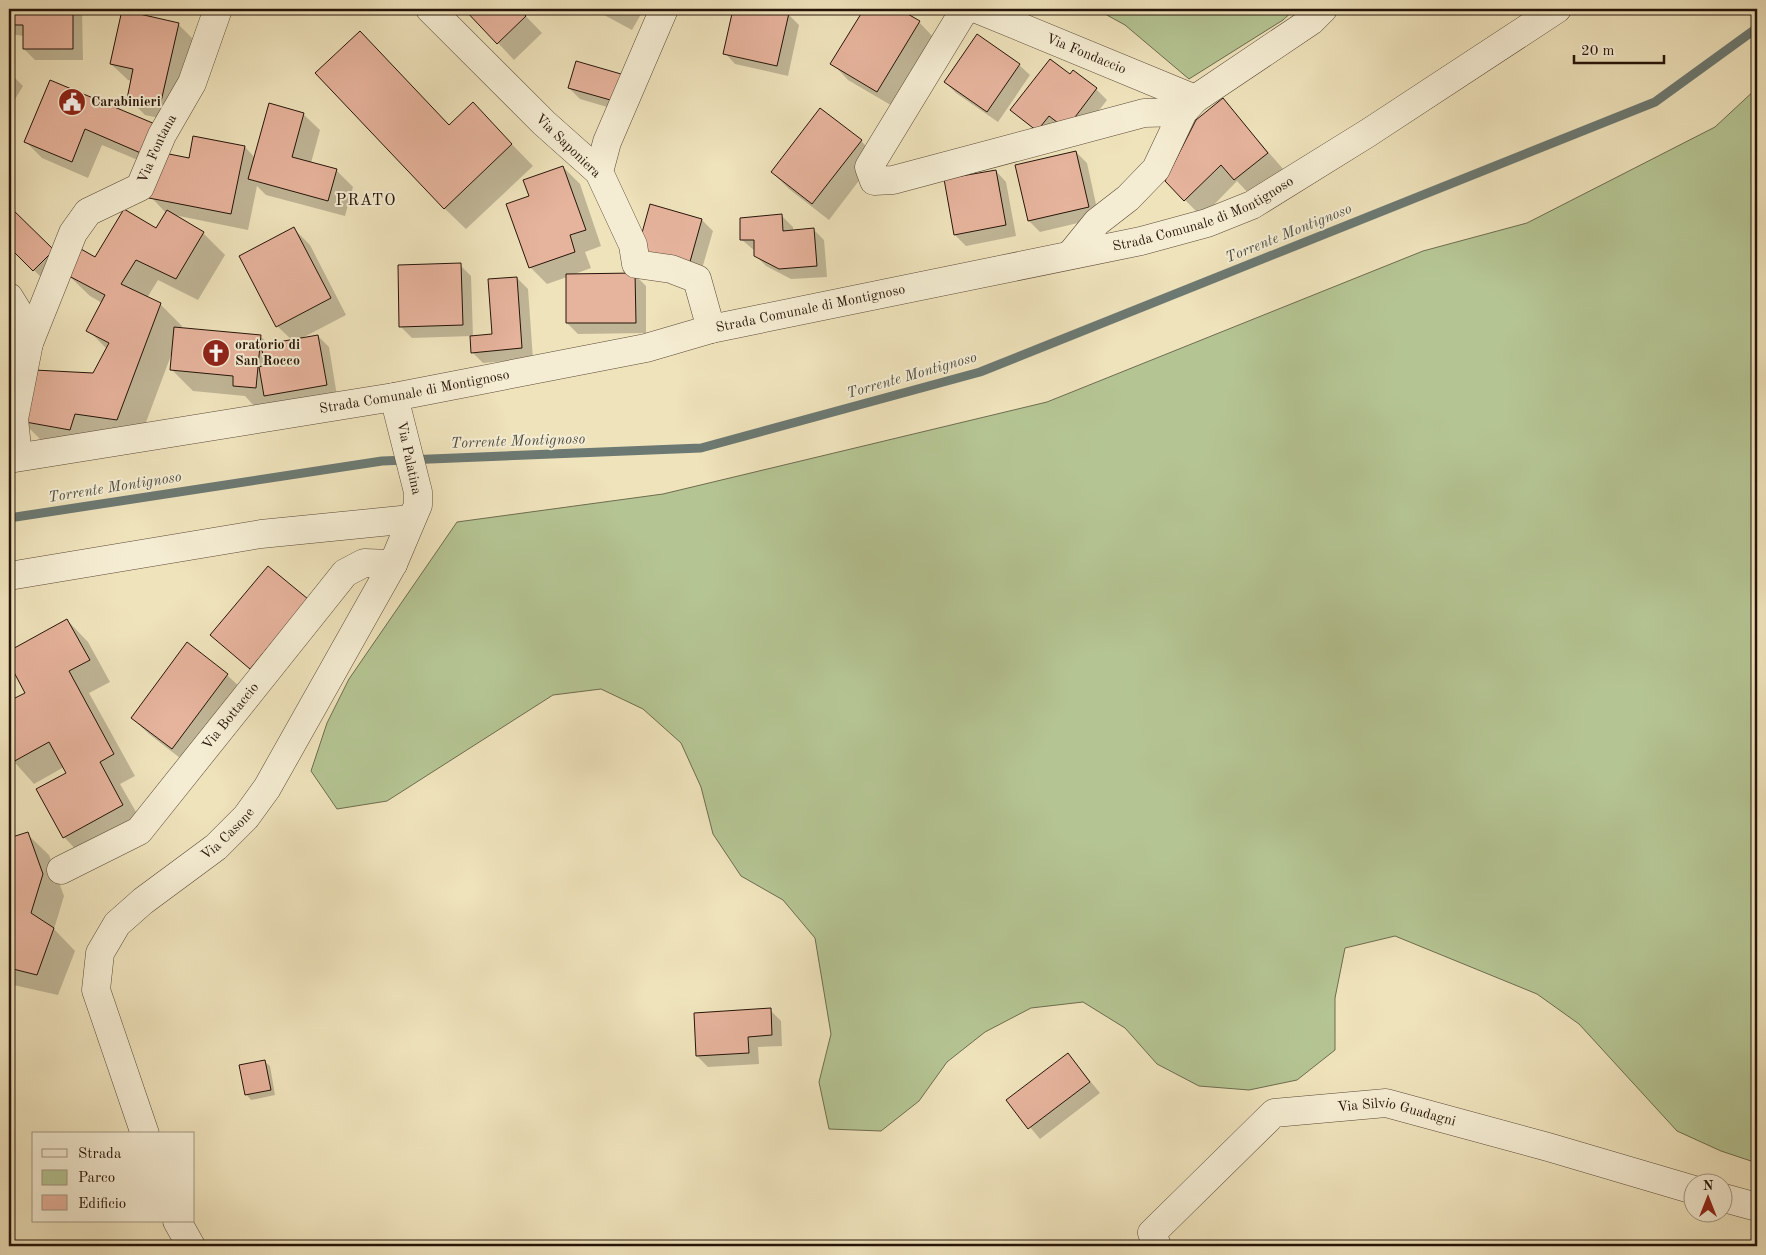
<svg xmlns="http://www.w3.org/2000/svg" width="1766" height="1255" font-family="'Old Standard TT',serif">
<rect width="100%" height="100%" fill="#efe3bc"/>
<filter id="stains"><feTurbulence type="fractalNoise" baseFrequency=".004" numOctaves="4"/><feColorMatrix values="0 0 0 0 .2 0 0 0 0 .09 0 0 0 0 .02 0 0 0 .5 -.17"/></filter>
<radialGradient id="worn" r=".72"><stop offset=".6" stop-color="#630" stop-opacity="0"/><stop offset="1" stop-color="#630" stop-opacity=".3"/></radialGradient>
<path fill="#b5c493" stroke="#6d6c4e" d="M1096,9H1295L1283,20L1189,79L1125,25Z
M1757,88V1163L1721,1151L1677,1131L1579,1024L1537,994L1395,936L1345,948L1335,998V1050L1297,1080L1249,1090L1199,1086L1157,1064L1125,1028L1083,1002L1031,1008L985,1032L947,1062L919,1101L881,1131L829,1129L819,1082L831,1034L815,938L783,900L741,876L713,834L701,787L681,743L643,709L601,689L553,695L387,801L337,809L311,771L327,723L349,679L457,522L663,494L1047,402L1423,251L1527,223L1715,127Z"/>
<path fill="#0003" d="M9,9H82L83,60H35L24,49V36L9,34Z
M466,9H519L542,33L514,60Z
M593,9H644L632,30Z
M735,9H765L788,14L799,25L788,76L735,64L725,53Z
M865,9H897L919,22L935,39L894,107L848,80L832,63Z
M178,24L195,41L177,122L145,115L128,98L132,81L128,80L111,64Z
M360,32L450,126L473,104L533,166L466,229L444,208Z
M576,63L631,114L580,99L569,88Z
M1019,65L1030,75L998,122L956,93L945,82Z
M9,72L23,86L9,109Z
M1070,76L1096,89L1107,100L1077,139L1049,141L1012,110Z
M51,82L166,154L190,159L245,147L255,158L303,114L320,130L311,163L336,170L353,187L345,216L266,195L257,186L248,230L174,215L203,233L225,255L198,300L158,280L147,298L160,304L182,326L180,329L260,336L269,344L292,340L277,326L294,229L310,245L346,315L302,338L318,336L329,347L337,396L255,407L245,396L193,391L172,370L173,350L139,441L43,442L22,421L9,457V366L31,387L93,374L107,349L88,330L102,303L90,296L68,275L96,259L157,229L166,213L151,197L157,168L102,145L88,178L42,158L26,142Z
M1223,100L1284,170L1251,196L1237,181L1202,217L1166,181Z
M861,141L877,157L829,220L789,189L772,172Z
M1076,152L1087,163L1099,218L1040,232L1029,221Z
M563,167L580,184L601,246L585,252L591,268L572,275H635L646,286V333L578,334L567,323V277L547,284L530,267V197Z
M996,171L1006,182L1016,236L966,246L955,235Z
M651,206L702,220L713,231L699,279Z
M9,208L64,262L45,281L9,246Z
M782,216L793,227V231L813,229L824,240L827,277L791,279L766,266L755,255V251L742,240Z
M460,265L471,276L473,337L493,335L517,278L528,289L533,359L483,363L472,352L471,336L412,338L401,327Z
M307,600L267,684L212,635Z
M67,620L88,642L110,682L89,693L135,776L120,784L144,826L85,859L64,837L68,774L64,767L34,784L9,756V697L12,701L26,693L9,660V652Z
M227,675L244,691L189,765L149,734L132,718Z
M27,834L49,855L64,896L54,929L75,951L58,995L9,984V840Z
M770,1010L781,1021L782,1046L758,1047L759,1064L708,1067L697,1056Z
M1068,1054L1100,1093L1040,1139L1008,1101Z
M264,1061L270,1066L275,1095L251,1100L246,1094Z"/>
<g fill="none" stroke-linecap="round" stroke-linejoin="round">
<path stroke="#6c7972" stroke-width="9" d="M9,518L382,461L701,448L980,372L1655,102L1757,28"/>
</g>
<path fill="#e6b39c" stroke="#251408" d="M9,9H73V49H23V25H9Z
M464,9H519L526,16L497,44Z
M733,9H770L789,13L777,66L723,54Z
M864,9H899L920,21L877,92L830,64Z
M122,10L179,23L160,106L127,99L133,69L110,64Z
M360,31L449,125L473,102L512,144L444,209L315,73Z
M977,34L1020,64L987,112L944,82Z
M1050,59L1070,74L1073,70L1097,88L1066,129L1049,116L1037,131L1010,110Z
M576,61L628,76L621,103L568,88Z
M50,80L155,124L143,154L85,129L72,162L24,142Z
M1223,98L1268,153L1234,180L1221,165L1184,201L1165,181L1196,120Z
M269,103L304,113L292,157L337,169L328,201L248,179Z
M820,108L862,140L812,204L771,172Z
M193,136L245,146L231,214L149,198L159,152L189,158Z
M1076,151L1089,207L1028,221L1015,165Z
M563,166L586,230L570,235L575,252L529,268L506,204L529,196L523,180Z
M996,170L1006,225L954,235L944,179Z
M650,204L702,219L688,269L637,251Z
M9,206L54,250L33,271L9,247Z
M124,209L156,228L167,210L204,232L176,279L136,260L121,284L161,303L117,420L75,414L70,430L20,421L34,370L93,373L109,343L86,331L105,295L67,275L81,249L95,257Z
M782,214L783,231L814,228L817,266L779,269L754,256V240H740V218Z
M294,227L331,298L276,327L239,256Z
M461,263L463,325L399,327L398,265Z
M635,273L636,323H566V274Z
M517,277L522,348L471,353L470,336L492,334L488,279Z
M174,327L261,335L256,388L233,386V376L170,370Z
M318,335L327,385L264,396L259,367L265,365L261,345Z
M268,566L308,599L250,669L210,635Z
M67,619L90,660L69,671L114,754L100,762L123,805L63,838L36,789L66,773L49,742L11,763L9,759V701L25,693L9,663V651Z
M187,642L228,674L172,749L131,718Z
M28,832L43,874L31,913L54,928L37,975L9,968V838Z
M771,1008L772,1035L748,1037L749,1053L696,1056L694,1013Z
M1068,1053L1090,1082L1028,1129L1006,1100Z
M265,1060L271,1090L245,1095L239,1065Z"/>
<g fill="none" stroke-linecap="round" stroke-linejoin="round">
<g stroke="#584835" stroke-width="29">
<g id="minor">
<path d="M430,9L544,123L599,172L633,245L636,264L671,269L697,279L711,329"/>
<path d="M965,9L869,167L874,181L893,180L1144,113L1183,112"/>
<path id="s1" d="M977,9L1195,99"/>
<path d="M599,172L607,142L664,9"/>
<path d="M1071,254L1097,222L1128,198L1156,169L1183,112L1195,99L1311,21L1323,9"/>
<path d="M9,297L17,310L29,343L14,419L18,457"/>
<path id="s2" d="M29,343L73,233L88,212L140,187L162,135L192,83L218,9"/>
<path id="s3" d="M9,459L394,397L646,348L711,329L1141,241L1207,223L1252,205L1368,133L1557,9"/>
<path d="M9,576L261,534L411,519"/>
<path id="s4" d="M61,870L139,831L345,573L364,563L393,564"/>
<path id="s5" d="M145,1134L96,990L100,953L117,924L143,901L216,847L246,817L267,788L393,564L418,505V492L394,397"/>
<path d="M1724,1198L1757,1207"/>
<path d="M177,1221L191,1246"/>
<path id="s6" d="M1157,1246L1152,1233L1274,1113L1386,1103L1548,1147L1694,1190"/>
</g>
</g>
<use href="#minor" stroke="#f5edd3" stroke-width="28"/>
</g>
<defs>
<g id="civic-disc" transform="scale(1.4375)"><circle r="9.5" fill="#8f2418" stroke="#f5edd3"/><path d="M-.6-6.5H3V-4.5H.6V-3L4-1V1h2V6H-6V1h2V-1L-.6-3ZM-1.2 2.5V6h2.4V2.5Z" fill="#fff"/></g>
<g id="church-disc" transform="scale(1.4375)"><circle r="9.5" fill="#8f2418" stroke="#f5edd3"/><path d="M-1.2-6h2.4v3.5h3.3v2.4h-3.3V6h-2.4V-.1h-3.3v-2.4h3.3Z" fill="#fff"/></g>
</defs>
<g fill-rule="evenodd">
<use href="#civic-disc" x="72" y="102"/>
<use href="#church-disc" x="216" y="353"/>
</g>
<g text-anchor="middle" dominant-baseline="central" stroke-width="4" stroke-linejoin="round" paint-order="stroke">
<g font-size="14" fill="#251408" stroke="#f5edd3">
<text stroke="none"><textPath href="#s1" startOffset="118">Via Fondaccio</textPath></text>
<text transform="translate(568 146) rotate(44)">Via Saponiera</text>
<text stroke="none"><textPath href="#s2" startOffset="244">Via Fontana</textPath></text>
<text stroke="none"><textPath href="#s3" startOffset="1221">Strada Comunale di Montignoso</textPath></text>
<text stroke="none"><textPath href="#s3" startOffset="816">Strada Comunale di Montignoso</textPath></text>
<text stroke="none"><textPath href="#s3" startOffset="411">Strada Comunale di Montignoso</textPath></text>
<text transform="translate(409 458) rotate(78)">Via Palatina</text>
<text stroke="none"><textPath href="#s4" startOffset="234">Via Bottaccio</textPath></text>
<text stroke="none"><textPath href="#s5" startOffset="366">Via Casone</textPath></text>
<text stroke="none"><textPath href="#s6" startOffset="309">Via Silvio Guadagni</textPath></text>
</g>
<g font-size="14" font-weight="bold" fill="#251408" stroke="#f5edd3" text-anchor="start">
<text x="91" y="102">Carabinieri</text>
<text x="235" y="345">oratorio di<tspan x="235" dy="16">San Rocco</tspan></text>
</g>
<g font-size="15" font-style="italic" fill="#4f4f46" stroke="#f5edd3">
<text transform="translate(1289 234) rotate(-22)">Torrente Montignoso</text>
<text transform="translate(912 376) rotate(-16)">Torrente Montignoso</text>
<text transform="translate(518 442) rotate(-2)">Torrente Montignoso</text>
<text transform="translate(115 488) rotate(-9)">Torrente Montignoso</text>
</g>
<g font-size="16" letter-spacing="1" fill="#251408" stroke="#f5edd3">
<text x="366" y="201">PRATO</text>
</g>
</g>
<rect width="1766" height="1255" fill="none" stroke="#efe3bc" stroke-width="30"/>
<rect x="10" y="10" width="1746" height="1235" fill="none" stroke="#251408" stroke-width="2.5"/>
<rect x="15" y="15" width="1736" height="1225" fill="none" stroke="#251408"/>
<rect x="32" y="1132" width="162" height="90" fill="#f5edd3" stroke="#a29682"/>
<rect x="42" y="1149" width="25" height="8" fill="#f5edd3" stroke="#a29682"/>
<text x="78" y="1158" font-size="15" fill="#251408">Strada</text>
<rect x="42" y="1170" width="25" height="15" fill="#b5c493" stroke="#a29682"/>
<text x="78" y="1182" font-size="15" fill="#251408">Parco</text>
<rect x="42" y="1195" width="25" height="15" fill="#e6b39c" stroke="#a29682"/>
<text x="78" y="1208" font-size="15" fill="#251408">Edificio</text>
<g transform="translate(1708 1198)"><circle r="24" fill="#f5edd3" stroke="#a29682"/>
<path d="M0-4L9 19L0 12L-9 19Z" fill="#8f2418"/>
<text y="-8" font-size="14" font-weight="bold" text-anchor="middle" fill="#251408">N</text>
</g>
<path d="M1574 55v8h90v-8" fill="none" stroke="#251408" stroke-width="2.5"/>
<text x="1581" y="55" font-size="15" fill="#251408" stroke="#f5edd3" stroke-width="4" paint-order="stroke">20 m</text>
<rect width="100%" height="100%" filter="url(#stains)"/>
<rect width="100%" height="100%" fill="url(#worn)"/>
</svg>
